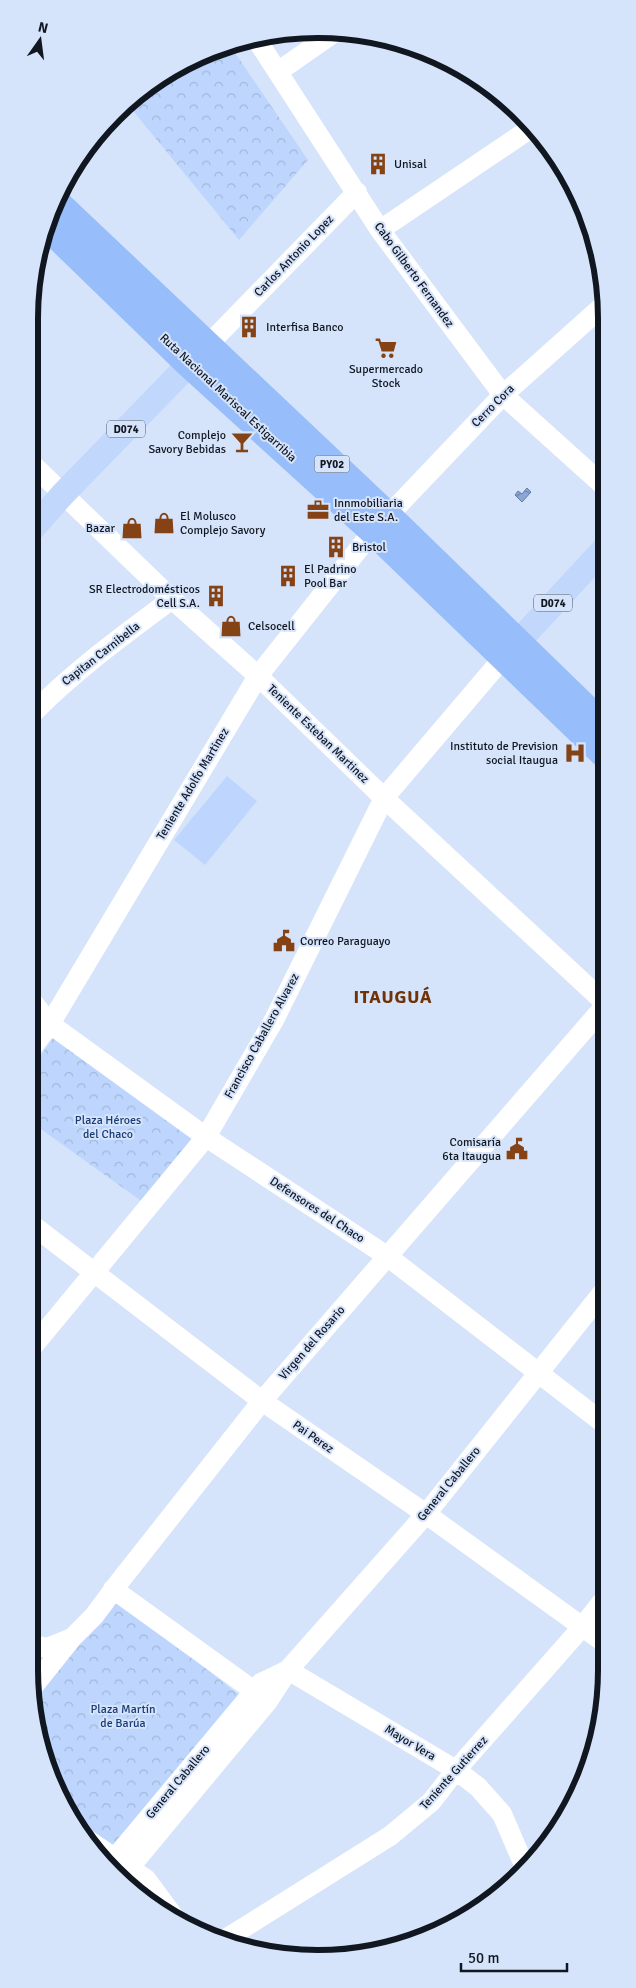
<svg xmlns="http://www.w3.org/2000/svg" width="636" height="1988" font-family="Signika,sans-serif">
<defs>
<pattern id="park-crowns" width="20" height="18" patternUnits="userSpaceOnUse" patternTransform="scale(1.25)"><rect width="20" height="18" fill="#bed6fd"/><path d="M2 6a3 3 0 1 1 6 0M12 15a3 3 0 1 1 6 0" fill="none" stroke="#a2b7d9"/></pattern>
<pattern id="water-waves" width="16" height="10" patternUnits="userSpaceOnUse" patternTransform="scale(1.25)"><rect width="16" height="10" fill="#8aa7d7"/><path d="M0 5q4-4 8 0t8 0" fill="none" stroke="#6f87ae"/></pattern>
</defs>
<rect width="100%" height="100%" fill="#d6e4fb"/>
<path fill="url(#park-crowns)" d="M231,47L308,160L239,240L129,106L158,77Z
M53,1038L192,1138L144,1203L31,1122V1069Z
M115,1597L243,1698L116,1848L79,1826L51,1780L33,1693Z"/>
<path fill="#bed6fd" d="M227,776L257,801L205,865L174,840Z"/>
<path fill="url(#water-waves)" stroke="#667ca0" d="M527,488L531,492L522,502L515,495L518,491L522,494Z"/>
<g fill="none" stroke-linecap="round" stroke-linejoin="round">
<path stroke="#fff" stroke-width="20" d="M255,37L380,230L503,395L604,486
M279,71L332,34
M380,230L534,126
M207,346L357,192
M34,466L172,599L258,676L384,798L603,1001
M388,516L503,395L605,304
M33,713C75,670 124,635 172,599
M31,1000L50,1024L206,1137L387,1256L602,1422
M31,1049L50,1024L258,676L373,531
M31,1224L262,1401L426,1514L602,1641
M30,1350L206,1137L274,1020L384,798L503,658
M113,1589L264,1698
M29,1644L47,1648L72,1638
M288,1670L456,1770L478,1787L502,1814L524,1865
M32,1688L72,1638L94,1616L120,1581L262,1401L603,1008
M88,1840L146,1879L174,1917
M115,1858L261,1683L288,1670
M130,1867L268,1701L288,1670L426,1514L603,1292
M224,1940L390,1836L431,1802L456,1770L583,1626L602,1602"/>
<path stroke="#c1d7fc" stroke-width="25" d="M33,528L63,494L204,349
M505,656L604,549"/>
<path stroke="#97bdfa" stroke-width="28" d="M58,204L388,516L604,726
M48,227L189,364L373,531L604,754"/>
</g>
<defs>
<g id="building-bare" transform="scale(1.725)"><path d="M-4-6H4V6H1V3H-1V6H-4ZM-2.5-4.3h1.7v1.8h-1.7ZM.8-4.3h1.7v1.8H.8ZM-2.5-1h1.7V.8h-1.7ZM.8-1h1.7V.8H.8Z" fill="#854215" stroke="#d6e4fb" stroke-width="2.5" paint-order="stroke"/></g>
<g id="supermarket-bare" transform="scale(1.725)"><path d="M-6-5.5h2.5l.6 2H6L4.5 2H-2.5L-4.4-4H-6ZM-1.5 3.2a1.3 1.3 0 1 0 .1 0ZM3 3.2a1.3 1.3 0 1 0 .1 0Z" fill="#854215" stroke="#d6e4fb" stroke-width="2.5" paint-order="stroke"/></g>
<g id="bar-bare" transform="scale(1.725)"><path d="M-6-5H6L.8 .8V4.5H3.5V6h-7V4.5H-.8V.8Z" fill="#854215" stroke="#d6e4fb" stroke-width="2.5" paint-order="stroke"/></g>
<g id="office-bare" transform="scale(1.725)"><path d="M-6-3h4V-5.5h4V-3h4V5H-6ZM-1-4.5V-3h2v-1.5ZM-6 0V1H6V0Z" fill="#854215" stroke="#d6e4fb" stroke-width="2.5" paint-order="stroke"/></g>
<g id="shop-bare" transform="scale(1.725)"><path d="M-5-2.5h2.3a2.7 3.5 0 0 1 5.4 0H5L5.5 6h-11ZM-1.5-2.5h3a1.5 2.3 0 0 0-3 0Z" fill="#854215" stroke="#d6e4fb" stroke-width="2.5" paint-order="stroke"/></g>
<g id="hospital-bare" transform="scale(1.725)"><path d="M-5-5h3v3.5h4V-5h3V5h-3V1.5h-4V5h-3Z" fill="#854215" stroke="#d6e4fb" stroke-width="2.5" paint-order="stroke"/></g>
<g id="civic-bare" transform="scale(1.725)"><path d="M-.6-6.5H3V-4.5H.6V-3L4-1V1h2V6H-6V1h2V-1L-.6-3ZM-1.2 2.5V6h2.4V2.5Z" fill="#854215" stroke="#d6e4fb" stroke-width="2.5" paint-order="stroke"/></g>
</defs>
<g fill-rule="evenodd">
<use href="#building-bare" x="378" y="164"/>
<use href="#building-bare" x="249" y="327"/>
<use href="#supermarket-bare" x="386" y="348"/>
<use href="#bar-bare" x="242" y="442"/>
<use href="#office-bare" x="318" y="510"/>
<use href="#shop-bare" x="164" y="523"/>
<use href="#shop-bare" x="132" y="528"/>
<use href="#building-bare" x="336" y="547"/>
<use href="#building-bare" x="288" y="576"/>
<use href="#building-bare" x="216" y="596"/>
<use href="#shop-bare" x="231" y="626"/>
<use href="#hospital-bare" x="575" y="753"/>
<use href="#civic-bare" x="284" y="941"/>
<use href="#civic-bare" x="517" y="1149"/>
</g>
<g text-anchor="middle" dominant-baseline="central" stroke-width="4" stroke-linejoin="round" paint-order="stroke">
<g fill="#d6e4fb" stroke="#4c5462" stroke-width="1">
<rect x="107" y="420.5" width="38" height="17" rx="4"/>
<rect x="314.5" y="455.5" width="35" height="17" rx="4"/>
<rect x="534" y="594.5" width="38" height="17" rx="4"/>
</g>
<g font-size="11" font-weight="bold" fill="#111721">
<text x="126" y="429">D074</text>
<text x="332" y="464">PY02</text>
<text x="553" y="603">D074</text>
</g>
<g font-size="12" fill="#111721" stroke="#d6e4fb" text-anchor="start">
<text x="394" y="164">Unisal</text>
<text x="266" y="327">Interfisa Banco</text>
<text x="386" y="369" text-anchor="middle">Supermercado<tspan x="386" dy="14">Stock</tspan></text>
<text x="226" y="435" text-anchor="end">Complejo<tspan x="226" dy="14">Savory Bebidas</tspan></text>
<text x="334" y="503">Innmobiliaria<tspan x="334" dy="14">del Este S.A.</tspan></text>
<text x="180" y="516">El Molusco<tspan x="180" dy="14">Complejo Savory</tspan></text>
<text x="115" y="528" text-anchor="end">Bazar</text>
<text x="352" y="547">Bristol</text>
<text x="304" y="569">El Padrino<tspan x="304" dy="14">Pool Bar</tspan></text>
<text x="200" y="589" text-anchor="end">SR Electrodomésticos<tspan x="200" dy="14">Cell S.A.</tspan></text>
<text x="248" y="626">Celsocell</text>
<text x="558" y="746" text-anchor="end">Instituto de Prevision<tspan x="558" dy="14">social Itaugua</tspan></text>
<text x="300" y="941">Correo Paraguayo</text>
<text x="501" y="1142" text-anchor="end">Comisaría<tspan x="501" dy="14">6ta Itaugua</tspan></text>
</g>
<g font-size="12" fill="#111721" stroke="#d6e4fb">
<text transform="translate(294 256) rotate(-46)">Carlos Antonio Lopez</text>
<text transform="translate(414 275) rotate(54)">Cabo Gilberto Fernandez</text>
<text transform="translate(228 398) rotate(43)">Ruta Nacional Mariscal Estigarribia</text>
<text transform="translate(493 406) rotate(-45)">Cerro Cora</text>
<text transform="translate(101 654) rotate(-38)">Capitan Carnibella</text>
<text transform="translate(318 734) rotate(44)">Teniente Esteban Martinez</text>
<text transform="translate(193 784) rotate(-59)">Teniente Adolfo Martinez</text>
<text transform="translate(262 1036) rotate(-61)">Francisco Caballero Alvarez</text>
<text transform="translate(317 1210) rotate(33)">Defensores del Chaco</text>
<text transform="translate(312 1343) rotate(-49)">Virgen del Rosario</text>
<text transform="translate(313 1437) rotate(35)">Pai Perez</text>
<text transform="translate(449 1484) rotate(-51)">General Caballero</text>
<text transform="translate(410 1743) rotate(31)">Mayor Vera</text>
<text transform="translate(454 1773) rotate(-48)">Teniente Gutierrez</text>
<text transform="translate(178 1782) rotate(-50)">General Caballero</text>
</g>
<g font-size="12" fill="#193c76" stroke="#d6e4fb">
<text x="108" y="1120">Plaza Héroes<tspan x="108" dy="14">del Chaco</tspan></text>
<text x="123" y="1709">Plaza Martín<tspan x="123" dy="14">de Barúa</tspan></text>
</g>
<g font-size="18" font-weight="bold" letter-spacing="1" fill="#6f3306" stroke="#d6e4fb">
<text x="393" y="997">ITAUGUÁ</text>
</g>
</g>
<path d="M0 0H636V1988H0ZM318 38H318A280 280 0 0 1 598 318V1670A280 280 0 0 1 318 1950H318A280 280 0 0 1 38 1670V318A280 280 0 0 1 318 38Z" fill="#d6e4fb" fill-rule="evenodd"/>
<path fill="none" stroke="#111721" stroke-width="6" d="M318 38H318A280 280 0 0 1 598 318V1670A280 280 0 0 1 318 1950H318A280 280 0 0 1 38 1670V318A280 280 0 0 1 318 38Z"/>
<g transform="translate(40 40) rotate(14)" stroke="#d6e4fb" stroke-width="4" paint-order="stroke">
<path d="M0-4L9 19L0 12L-9 19Z" fill="#111721"/>
<text y="-8" font-size="14" font-weight="bold" text-anchor="middle" fill="#111721">N</text>
</g>
<path d="M461 1963v8h106v-8" fill="none" stroke="#111721" stroke-width="2.5"/>
<text x="468" y="1963" font-size="15" fill="#111721" stroke="#d6e4fb" stroke-width="4" paint-order="stroke">50 m</text>
</svg>
